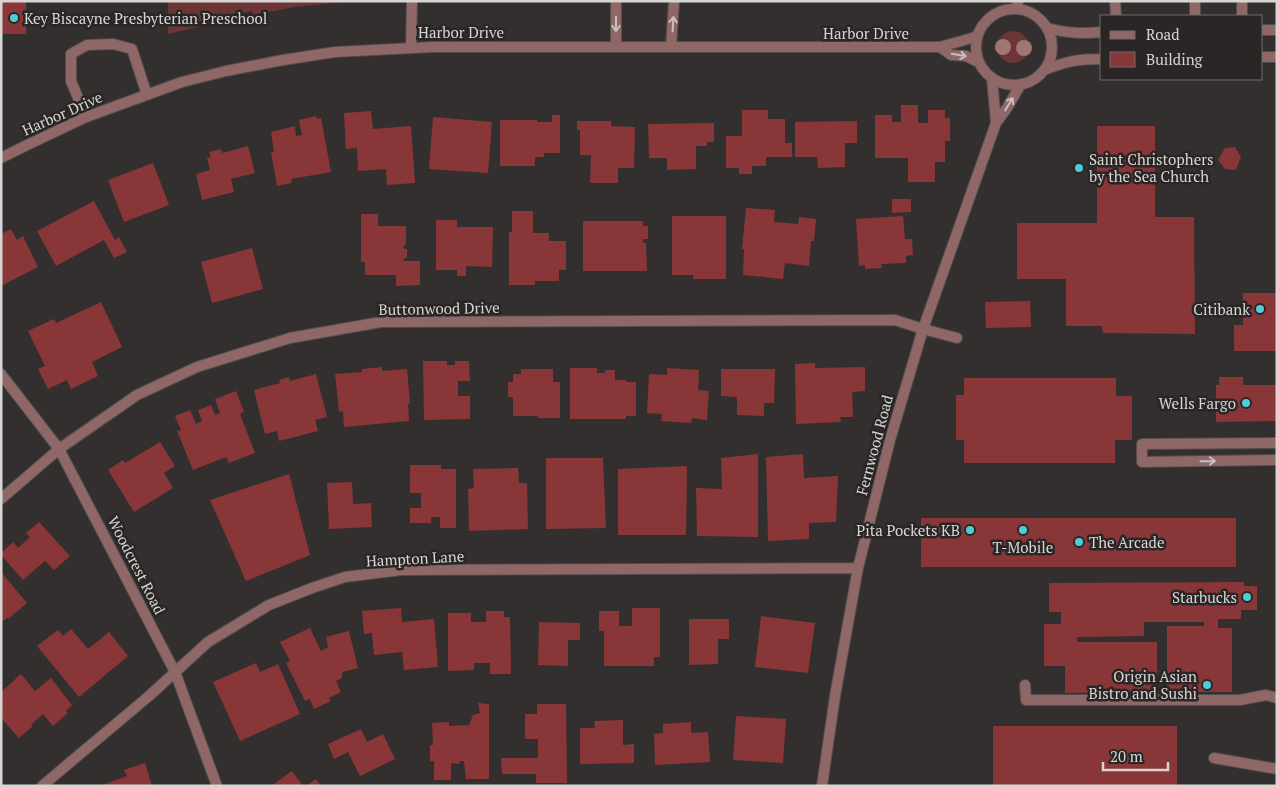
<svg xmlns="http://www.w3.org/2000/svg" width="1278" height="787" font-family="'PT Serif',serif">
<rect width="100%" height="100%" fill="#332f2f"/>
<path fill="#6b3635" d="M168,1H354L295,7L253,15L252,11L235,15V18L168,34Z
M997 47a16 16 0 1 1 32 0a16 16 0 1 1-32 0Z"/>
<path fill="#893638" d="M1,1H26V34H1Z
M901,105H918V123H928V110H945V118H950V141H945V162H935V182H908V158H875V115H892V122H901Z
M742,110H768V119H785V143H792V157H766V166H752V174H739V168H726V136H742Z
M371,111L373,129L411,126L415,183L387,185L386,169L358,171L357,148L346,149L344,113Z
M552,115H560V153H544V157H535V166H500V120H537V122H552Z
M316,116L317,119L321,118L331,172L291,179L292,183L277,186L271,153L274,152L271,132L295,126L296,136L302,135L299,120Z
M433,117L492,122L488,173L429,169Z
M577,121H611V126L635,127L634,168H618V183H590L591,155H580V130H577Z
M857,121V143H845V167L818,168L817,157H795V122Z
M714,123V142H707V146H696V169L667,170V158H649L648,124Z
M1097,126H1155V217H1194L1195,334L1103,333L1102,326H1066V279H1017V223H1097Z
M248,146L255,173L231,179L234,192L202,200L196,174L210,170L207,158L211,157L209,152L221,149L222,153Z
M1235,147L1241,157L1236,170L1225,169L1218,160L1225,148Z
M153,163L169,205L124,222L108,180Z
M892,199H911V212L892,213Z
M94,201L115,240L119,237L127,252L114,258L104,240L56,266L37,231Z
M746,208L775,210L774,222L798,224L799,217L816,219L814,241H811L809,266L785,263L783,279L743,275L744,249H742Z
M512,211H533V233H549V241H566V270H559V281H535V285H509V232H512Z
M361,214H378V226H406V245H404V249H407V258H404V261H420V285L396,286V275H365V262H361Z
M672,216H726V279H693V275H672Z
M903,216L905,239H912L913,255L906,256V263L881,264L882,268L865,269V265L859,266L856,219Z
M436,220H457V227H493L492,267L466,266V276H457V270H436Z
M583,221H643V226H648V239H643V243H646L647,271H583Z
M11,229L17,240L23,236L38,267L1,286V234Z
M252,248L263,289L212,303L201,262Z
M1243,293H1277V351H1234V325H1243Z
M1030,301L1031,327L986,328L985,302Z
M101,302L122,347L92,362L98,376L71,389L67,380L48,389L38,369L45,366L28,331L54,319L56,323Z
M423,361H447V365H455V361H469L470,381H458V396H470V419L424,420Z
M815,363V368L865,367V391L852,392L853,417H840L841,422L796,424L795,364Z
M382,367V371L407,369L410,403L408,404L409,421L344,427L343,411L339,412L335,374L362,372V369Z
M570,368H597V373H605V370H615V380H626V382H636V416H626V419H570Z
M667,368L699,370L698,390L709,391L707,420L692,418L691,423L661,421L662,414L647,413L649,374L667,375Z
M521,369H553V382H560V418H538V416H513V397H508V382H513V374H521Z
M721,369H775L774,403H764V416L737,415V397L721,396Z
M316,374L327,417L315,420L318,431L279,441L277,431L265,434L254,390L280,383L279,380L289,377L290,381Z
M1219,377H1243V385H1277V421L1216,422V385H1219Z
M964,378H1116V396H1132V440H1115V463H964V440H956V395H964Z
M236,391L244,412L240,414L255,453L229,463L226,457L193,470L177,431L181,430L175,416L190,410L196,424L202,421L198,410L211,405L215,415L220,413L215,399Z
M160,442L175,466L164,473L173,488L134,512L108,470L123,460L125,463Z
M758,454V537L697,536L696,488L722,489L721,458Z
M803,454L804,478L838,476L836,522L809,523V539L768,541L766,457Z
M546,458H603L606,528L546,529Z
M410,465H441V469H456V528H440V517H431V523H410V508H421V493H410Z
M687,466L686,535H618V469Z
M518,468L519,483H527L528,529L469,531L468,489L474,488L473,469Z
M289,474L310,555L246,581L210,500Z
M352,482L353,504L371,503L372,527L329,529L327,483Z
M921,518H1236V567H921Z
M39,522L70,556L54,570L45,561L23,580L1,555V553L13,542L18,548L30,537L26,533Z
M1,572L27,603L8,619L7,618L3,621L1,618Z
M1244,582V586H1257V610H1241V619H1218V628H1232V692H1167V626H1204V622H1144V636L1077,637V642H1157V692L1065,693V666H1044V624H1061V612H1049V583Z
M401,608L402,622L434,619L438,667L404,670L402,652L374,655L372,633L364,634L362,611Z
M632,608H660V657H654V666H604V631H599V611H619V626H632Z
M486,611H504V617H510L511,674H490V663H474V670L448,671V613H471V622H486Z
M761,616L815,623L808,673L755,667Z
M689,619H729V639H718V664L689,665Z
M539,622L580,623V640H568V666L538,665Z
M310,628L321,651L328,647L326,637L349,631L358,668L342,672V678L336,681L341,692L329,698L331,701L314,709L310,699L305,701L286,663L290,661L280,642Z
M71,629L88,649L109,632L128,656L79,697L37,646L58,630L63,636Z
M256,663L260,672L278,664L300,714L240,741L213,682Z
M21,674L35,691L51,678L72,705L66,711L68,713L53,726L43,714L31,725L33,726L19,738L1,718V692Z
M478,703L489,704V779H466L464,761H460L459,764L451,763V780H434V761H430V745H433L432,723L449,722V726L469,725L473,715L480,713Z
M537,704H566L567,783H536V774H502L501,758H538V739H525V714H537Z
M736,716L786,719L783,763L733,760Z
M623,720V745L634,744V763L580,764V728H595L594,721Z
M691,722V733L708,732L710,762L655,765L654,734L663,733V724Z
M993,726H1177V786H993Z
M361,729L367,742L383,734L395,759L360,776L348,752L334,759L328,744Z
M145,763L152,786H100L127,776L124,770Z
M292,771L303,786H271Z
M316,779L321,786H306Z"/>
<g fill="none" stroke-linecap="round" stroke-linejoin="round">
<g stroke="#514d4d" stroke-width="12">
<path id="service" d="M1115,1L1116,16
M1195,1V16
M1242,1V16
M1017,9L1018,1
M616,47V1
M671,47L674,1
M411,48L412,1
M86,117L71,81V54L87,45L113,44L132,49L147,95
M923,329L957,338
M1277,443L1142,444V462L1277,460
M1025,685L1026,700H1240L1266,695L1277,698
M1214,758L1277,769"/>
</g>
<g stroke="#514d4d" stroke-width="12">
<path id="minor" d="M992,78L996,123
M1,374L59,449L175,672L217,786
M1,499L59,449L137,395L197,367L290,338L381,322L895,320L923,329
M42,786L149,696L208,642L269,605L312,588L345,577L401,570L858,568
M822,786L835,696L858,568L890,440L923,329L996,123L1007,108L1021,84"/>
</g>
<g stroke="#514d4d" stroke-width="12">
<path id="tertiary" d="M976 47a38 38 0 1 1 76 0a38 38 0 1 1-76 0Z
M1047,28C1068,33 1080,34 1102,32
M1262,30H1277
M940,47L951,55L966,56L978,62
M1262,57H1277
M1044,70C1067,61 1078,59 1102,59
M1,158L25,146L86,117L182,82L226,71L283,60L335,52L433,47H940C952,43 965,41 977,36"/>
</g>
<use href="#service" stroke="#8f6766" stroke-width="10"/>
<use href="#minor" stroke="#8f6766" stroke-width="10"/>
<use href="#tertiary" stroke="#8f6766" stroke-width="10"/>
</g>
<g fill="#a07674">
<circle cx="1003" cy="47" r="8"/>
<circle cx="1024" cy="48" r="8"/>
</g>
<defs><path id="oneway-shaft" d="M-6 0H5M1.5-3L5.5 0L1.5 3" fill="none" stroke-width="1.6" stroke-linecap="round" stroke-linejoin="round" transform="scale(1.25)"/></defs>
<g stroke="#c9c0bf">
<use href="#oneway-shaft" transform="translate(616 24) rotate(90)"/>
<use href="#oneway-shaft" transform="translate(673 24) rotate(-87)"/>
<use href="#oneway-shaft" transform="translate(959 55) rotate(10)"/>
<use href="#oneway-shaft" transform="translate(1009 104) rotate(-59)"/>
<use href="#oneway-shaft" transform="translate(1208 461) rotate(-1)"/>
</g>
<g fill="#51ccd4" stroke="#292625" stroke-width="2">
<circle cx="14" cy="18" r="5"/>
<circle cx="1079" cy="168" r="5"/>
<circle cx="1260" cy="309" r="5"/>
<circle cx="1246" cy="403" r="5"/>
<circle cx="970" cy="530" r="5"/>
<circle cx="1023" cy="530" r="5"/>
<circle cx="1079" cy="542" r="5"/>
<circle cx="1247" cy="597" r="5"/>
<circle cx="1207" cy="685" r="5"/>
</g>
<g text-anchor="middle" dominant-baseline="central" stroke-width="5" stroke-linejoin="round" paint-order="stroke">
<g font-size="15" fill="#d8d6d5" stroke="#292625" text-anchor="end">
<text x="24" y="18" text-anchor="start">Key Biscayne Presbyterian Preschool</text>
<text x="1089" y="159" text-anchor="start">Saint Christophers<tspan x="1089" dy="17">by the Sea Church</tspan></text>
<text x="1250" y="309">Citibank</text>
<text x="1236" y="403">Wells Fargo</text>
<text x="960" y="530">Pita Pockets KB</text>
<text x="1089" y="542" text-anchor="start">The Arcade</text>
<text x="1023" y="547" text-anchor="middle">T-Mobile</text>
<text x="1237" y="597">Starbucks</text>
<text x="1197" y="676">Origin Asian<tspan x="1197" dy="17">Bistro and Sushi</tspan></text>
</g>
<g font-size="15" fill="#d8d6d5" stroke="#292625">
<text x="461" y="32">Harbor Drive</text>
<text x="866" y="33">Harbor Drive</text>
<text transform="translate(62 113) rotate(-24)">Harbor Drive</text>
<text transform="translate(439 308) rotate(-1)">Buttonwood Drive</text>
<text transform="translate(874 445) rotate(-75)">Fernwood Road</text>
<text transform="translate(415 558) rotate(-3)">Hampton Lane</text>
<text transform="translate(137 565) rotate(63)">Woodcrest Road</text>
</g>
</g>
<rect width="1278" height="787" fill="none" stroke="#d8d6d5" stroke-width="5"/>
<rect x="1100" y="15" width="162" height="65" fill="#292625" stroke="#6f6c6b"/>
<rect x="1110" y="31" width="25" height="8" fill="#8f6766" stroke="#6f6c6b"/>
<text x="1146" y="40" font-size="15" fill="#d8d6d5">Road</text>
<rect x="1110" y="52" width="25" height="15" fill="#893638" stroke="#6f6c6b"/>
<text x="1146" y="65" font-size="15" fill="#d8d6d5">Building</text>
<path d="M1103 762v8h65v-8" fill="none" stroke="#d8d6d5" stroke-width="2.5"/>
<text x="1110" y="762" font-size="15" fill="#d8d6d5" stroke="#292625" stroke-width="4" paint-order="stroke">20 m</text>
</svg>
